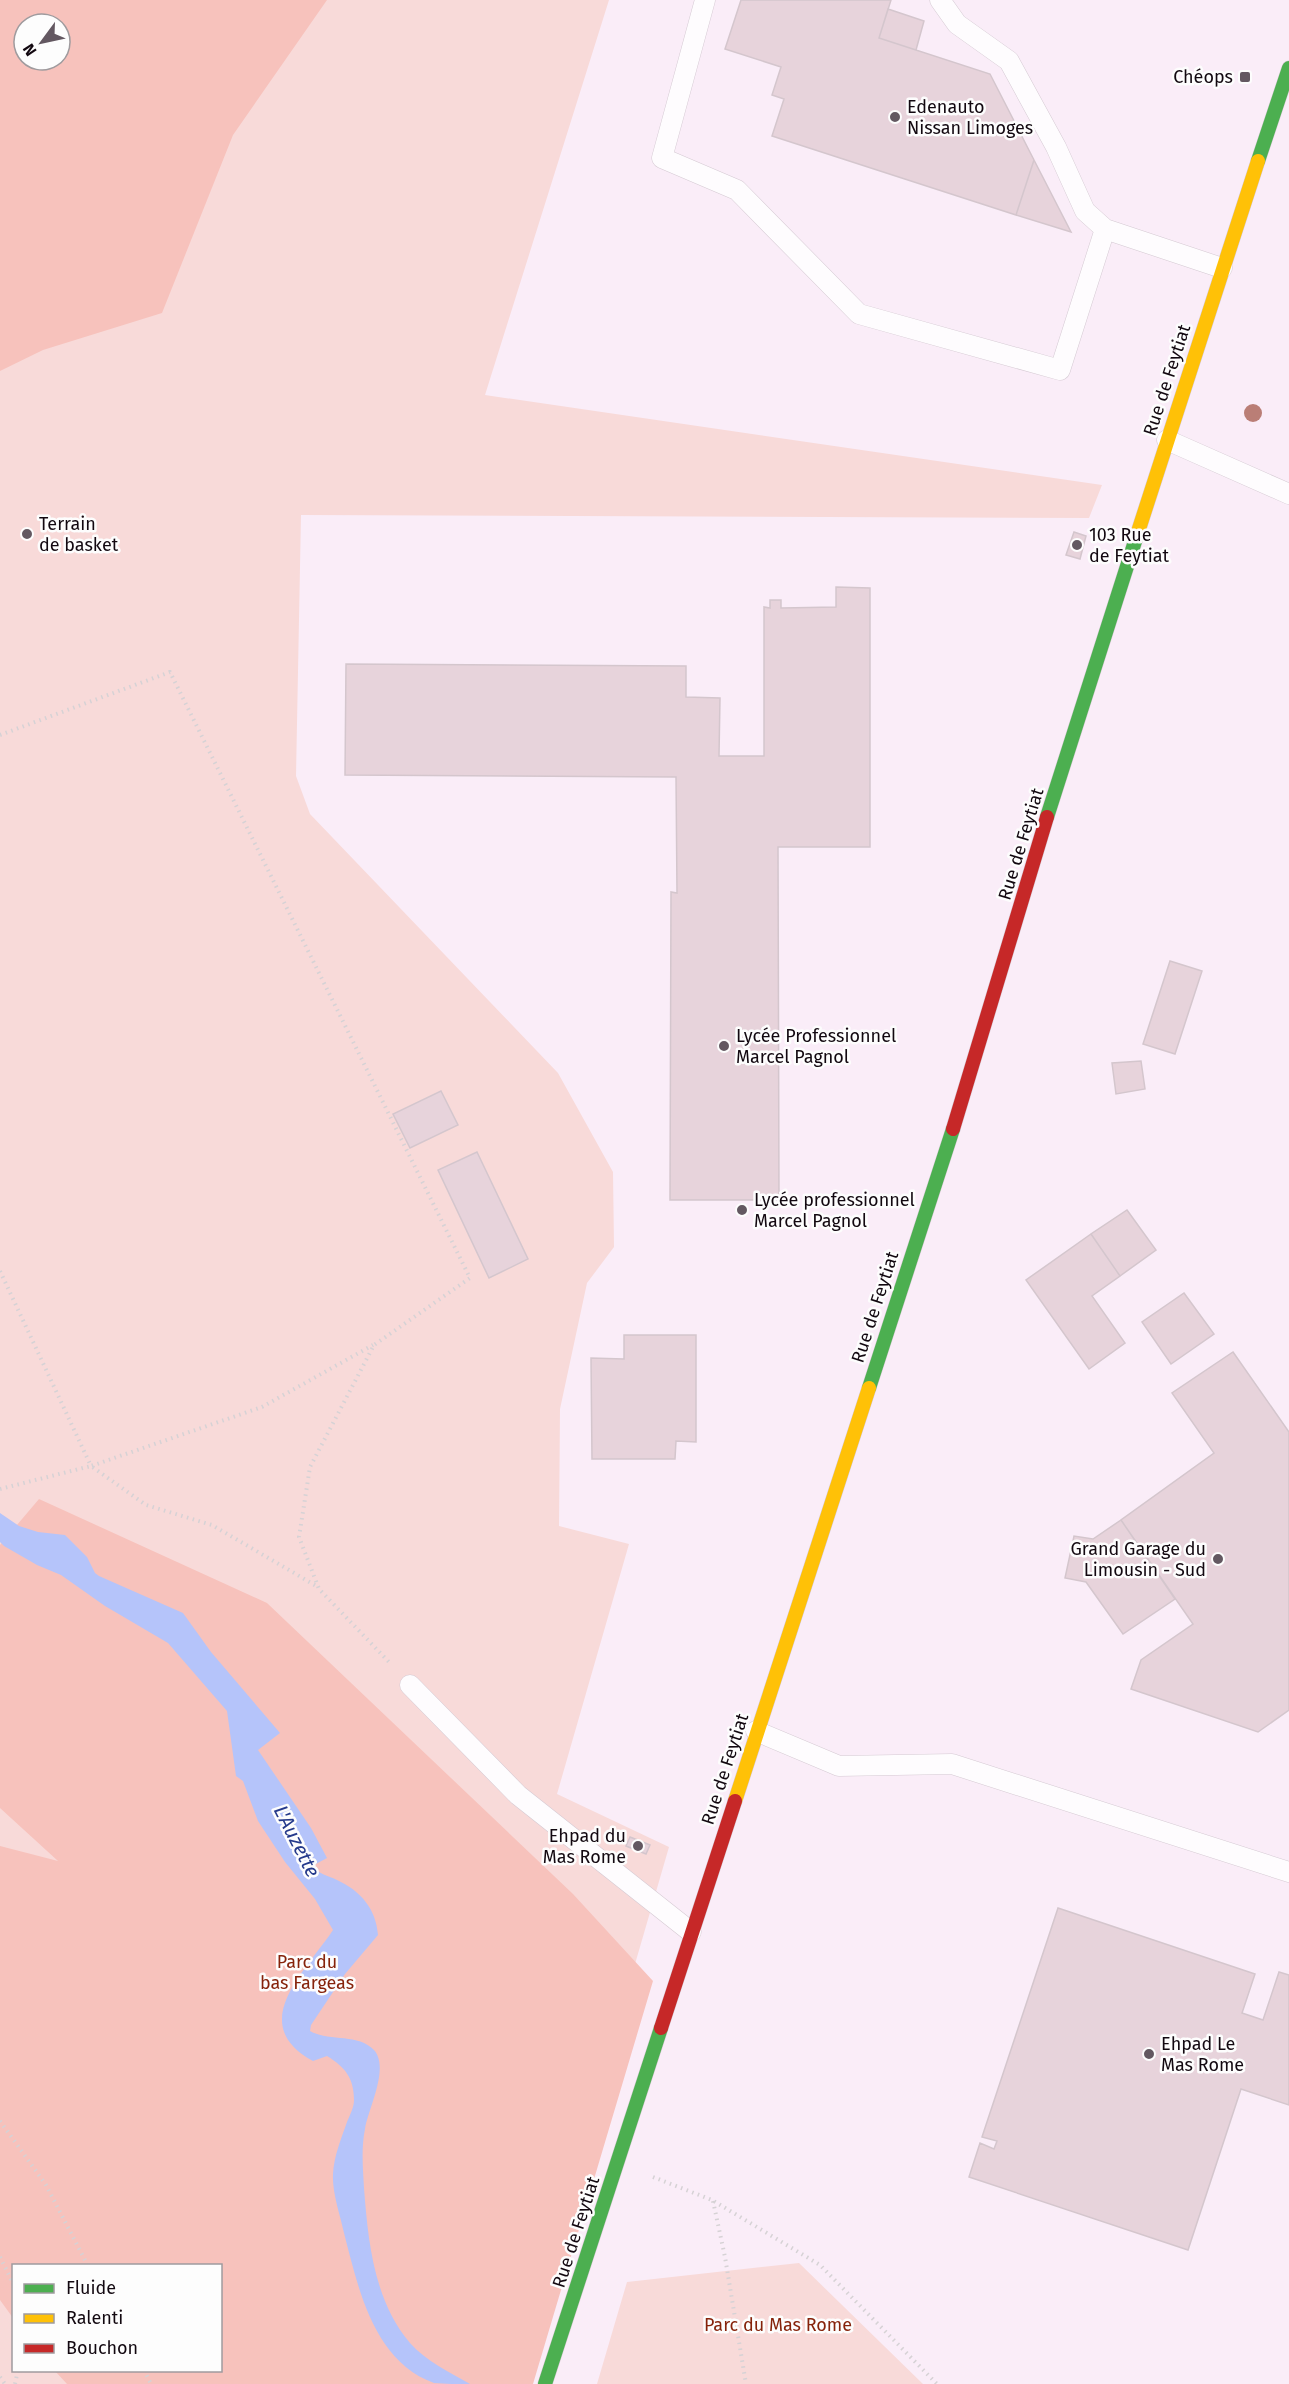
<svg xmlns="http://www.w3.org/2000/svg" width="1289" height="2384" font-family="'Fira Sans',sans-serif">
<rect width="100%" height="100%" fill="#faedf8"/>
<path fill="#f8dad9" fill-rule="evenodd" d="M0,0H609L485,395L1102,485L1089,518L301,515L296,776L310,814L558,1073L613,1172L614,1247L587,1283L560,1409L559,1526L629,1544L557,1794L669,1847L513,2384H0ZM24,24H60V60H24ZM14,2266H220V2370H14Z
M799,2263L923,2384H597L627,2282Z"/>
<path fill="#f7c2bc" fill-rule="evenodd" d="M0,0H327L233,135L162,313L43,350L0,371ZM24,24H60V60H24Z
M39,1499L267,1603L573,1894L653,1981L533,2384H67L55,2371L220,2370V2266H14L13,2318L0,2300V1846L58,1861L0,1808V1545Z"/>
<path fill="#b5c4fa" d="M0,1513L19,1526L38,1532L65,1535L87,1557L95,1573L99,1576L183,1613L211,1652L280,1733L258,1750L311,1828L327,1858L312,1866C320,1875 327,1875 337,1880C361,1891 376,1909 378,1935L345,1974L311,2025L310,2031C329,2042 358,2033 374,2050C390,2068 368,2109 365,2129C361,2148 363,2169 364,2188C368,2241 374,2301 410,2343C426,2361 449,2372 470,2384C459,2384 444,2384 434,2383C373,2361 358,2287 344,2233C340,2214 332,2193 333,2174C334,2156 341,2139 347,2122C350,2115 354,2107 354,2100C354,2078 345,2067 327,2056L313,2061C245,2024 306,1971 333,1930L315,1899L285,1862L258,1821L243,1781L236,1776L227,1711L168,1643L105,1606L61,1575L37,1565L4,1546L0,1542Z"/>
<path fill="#e7d3db" stroke="#d4c6cd" stroke-width="1.5" d="M741,0H891L879,38L990,74L1034,160L1016,215L772,136L784,99L772,95L781,67L725,49Z
M888,9L924,21L916,50L879,38Z
M1034,160L1071,232L1016,215Z
M1074,532L1086,536L1080,559L1066,555Z
M836,587L870,588V847H778L779,1200H670L671,892L677,893L676,777L345,775L346,664L686,666V697L720,698L719,756H764V607L770,608V600H781V608L836,607Z
M1170,961L1202,971L1175,1054L1143,1044Z
M1141,1061L1145,1089L1116,1094L1112,1063Z
M441,1091L458,1125L410,1148L393,1114Z
M477,1152L528,1259L489,1278L438,1170Z
M1127,1210L1156,1250L1120,1276L1091,1234Z
M1091,1234L1120,1276L1092,1296L1125,1343L1089,1369L1026,1280Z
M1184,1293L1214,1334L1171,1364L1142,1322Z
M624,1335H696V1442L676,1441L675,1459H592L591,1358L624,1359Z
M1233,1352L1289,1432V1710L1258,1732L1131,1689L1141,1660L1193,1624L1121,1520L1214,1453L1172,1393Z
M1121,1520L1175,1599L1123,1634L1086,1582L1065,1578L1074,1536L1093,1539Z
M630,1837L650,1845L646,1854L626,1846Z
M1058,1908L1255,1974L1242,2013L1263,2020L1279,1972L1289,1975V2105L1241,2089L1188,2250L969,2177L980,2143L994,2149L997,2141L982,2137Z"/>
<g fill="none" stroke-linecap="round" stroke-linejoin="round">
<g stroke="#d5cad3" stroke-width="21">
<path id="lane" d="M705,0L662,158L737,190L859,314L1060,370L1105,229
M940,0L957,24L1009,61L1056,147L1085,211L1105,229L1222,268
M1167,440L1289,494
M410,1685L518,1795L691,1932
M756,1731L839,1766L952,1764L1289,1872"/>
</g>
<g stroke="#d5cad3" stroke-width="15">
<path id="fast" d="M1258,161L1289,68
M1047,817L1137,535
M869,1388L953,1129
M545,2384L661,2028"/>
</g>
<g stroke="#d5cad3" stroke-width="15">
<path id="slow" d="M1137,535L1258,161
M735,1801L869,1388"/>
</g>
<g stroke="#d5cad3" stroke-width="15">
<path id="jam" d="M953,1129L1047,817
M661,2028L735,1801"/>
</g>
<path stroke="#d6d2d5" stroke-width="4" stroke-dasharray="1.5 4.5" stroke-linecap="butt" d="M0,735L170,672L470,1278L374,1345L310,1467L299,1537L319,1589L389,1662
M0,1271L91,1466L262,1407L373,1345
M0,1489L91,1466L146,1505L212,1525L318,1587
M0,2121L46,2185L88,2266
M653,2177L712,2200L820,2265L937,2384
M713,2201L725,2257L746,2384
M0,2257L14,2285
M144,2370L151,2384
M0,2377L5,2384
M15,2384L18,2370"/>
<use href="#lane" stroke="#fefcfe" stroke-width="20"/>
<use href="#fast" stroke="#4caf50" stroke-width="14"/>
<use href="#slow" stroke="#ffc107" stroke-width="14"/>
<use href="#jam" stroke="#c62828" stroke-width="14"/>
</g>
<circle fill="#ba7e76" cx="1253" cy="413" r="9"/>
<g fill="#635861" stroke="#fdfdfd" stroke-width="2">
<rect x="1239" y="71" width="12" height="12" rx="3"/>
<circle cx="895" cy="117" r="6"/>
<circle cx="27" cy="534" r="6"/>
<circle cx="1077" cy="545" r="6"/>
<circle cx="724" cy="1046" r="6"/>
<circle cx="742" cy="1210" r="6"/>
<circle cx="1218" cy="1559" r="6"/>
<circle cx="638" cy="1846" r="6"/>
<circle cx="1149" cy="2054" r="6"/>
</g>
<g text-anchor="middle" dominant-baseline="central" stroke-width="5" stroke-linejoin="round" paint-order="stroke">
<g font-size="18" fill="#120810" stroke="#fdfdfd" text-anchor="start">
<text x="1233" y="77" text-anchor="end">Chéops</text>
<text x="907" y="107">Edenauto<tspan x="907" dy="21">Nissan Limoges</tspan></text>
<text x="39" y="524">Terrain<tspan x="39" dy="21">de basket</tspan></text>
<text x="1089" y="535">103 Rue<tspan x="1089" dy="21">de Feytiat</tspan></text>
<text x="736" y="1036">Lycée Professionnel<tspan x="736" dy="21">Marcel Pagnol</tspan></text>
<text x="754" y="1200">Lycée professionnel<tspan x="754" dy="21">Marcel Pagnol</tspan></text>
<text x="1206" y="1549" text-anchor="end">Grand Garage du<tspan x="1206" dy="21">Limousin - Sud</tspan></text>
<text x="626" y="1836" text-anchor="end">Ehpad du<tspan x="626" dy="21">Mas Rome</tspan></text>
<text x="1161" y="2044">Ehpad Le<tspan x="1161" dy="21">Mas Rome</tspan></text>
</g>
<g font-size="18" fill="#120810" stroke="#fdfdfd">
<text transform="translate(1167 380) rotate(-72)">Rue de Feytiat</text>
<text transform="translate(1021 844) rotate(-73)">Rue de Feytiat</text>
<text transform="translate(875 1307) rotate(-72)">Rue de Feytiat</text>
<text transform="translate(725 1769) rotate(-72)">Rue de Feytiat</text>
<text transform="translate(576 2232) rotate(-72)">Rue de Feytiat</text>
</g>
<g font-size="18" fill="#86230b" stroke="#fdfdfd">
<text x="307" y="1962">Parc du<tspan x="307" dy="21">bas Fargeas</tspan></text>
<text x="778" y="2325">Parc du Mas Rome</text>
</g>
<g font-size="20" font-style="italic" fill="#253a8b" stroke="#fdfdfd">
<text transform="translate(297 1841) rotate(63)">L'Auzette</text>
</g>
</g>
<rect x="12" y="2264" width="210" height="108" fill="#fdfdfd" stroke="#9f9b9e" stroke-width="1.5"/>
<rect x="24" y="2284" width="30" height="9" fill="#4caf50" stroke="#9f9b9e" stroke-width="1.5"/>
<text x="66" y="2294" font-size="18" fill="#120810">Fluide</text>
<rect x="24" y="2314" width="30" height="9" fill="#ffc107" stroke="#9f9b9e" stroke-width="1.5"/>
<text x="66" y="2324" font-size="18" fill="#120810">Ralenti</text>
<rect x="24" y="2344" width="30" height="9" fill="#c62828" stroke="#9f9b9e" stroke-width="1.5"/>
<text x="66" y="2354" font-size="18" fill="#120810">Bouchon</text>
<g transform="translate(42 42) rotate(237)"><circle r="28" fill="#fdfdfd" stroke="#9f9b9e" stroke-width="1.5"/>
<path d="M0-4.5L10 22L0 15L-10 22Z" fill="#635861"/>
<text y="-9" font-size="16" font-weight="bold" text-anchor="middle" fill="#120810">N</text>
</g>
</svg>
